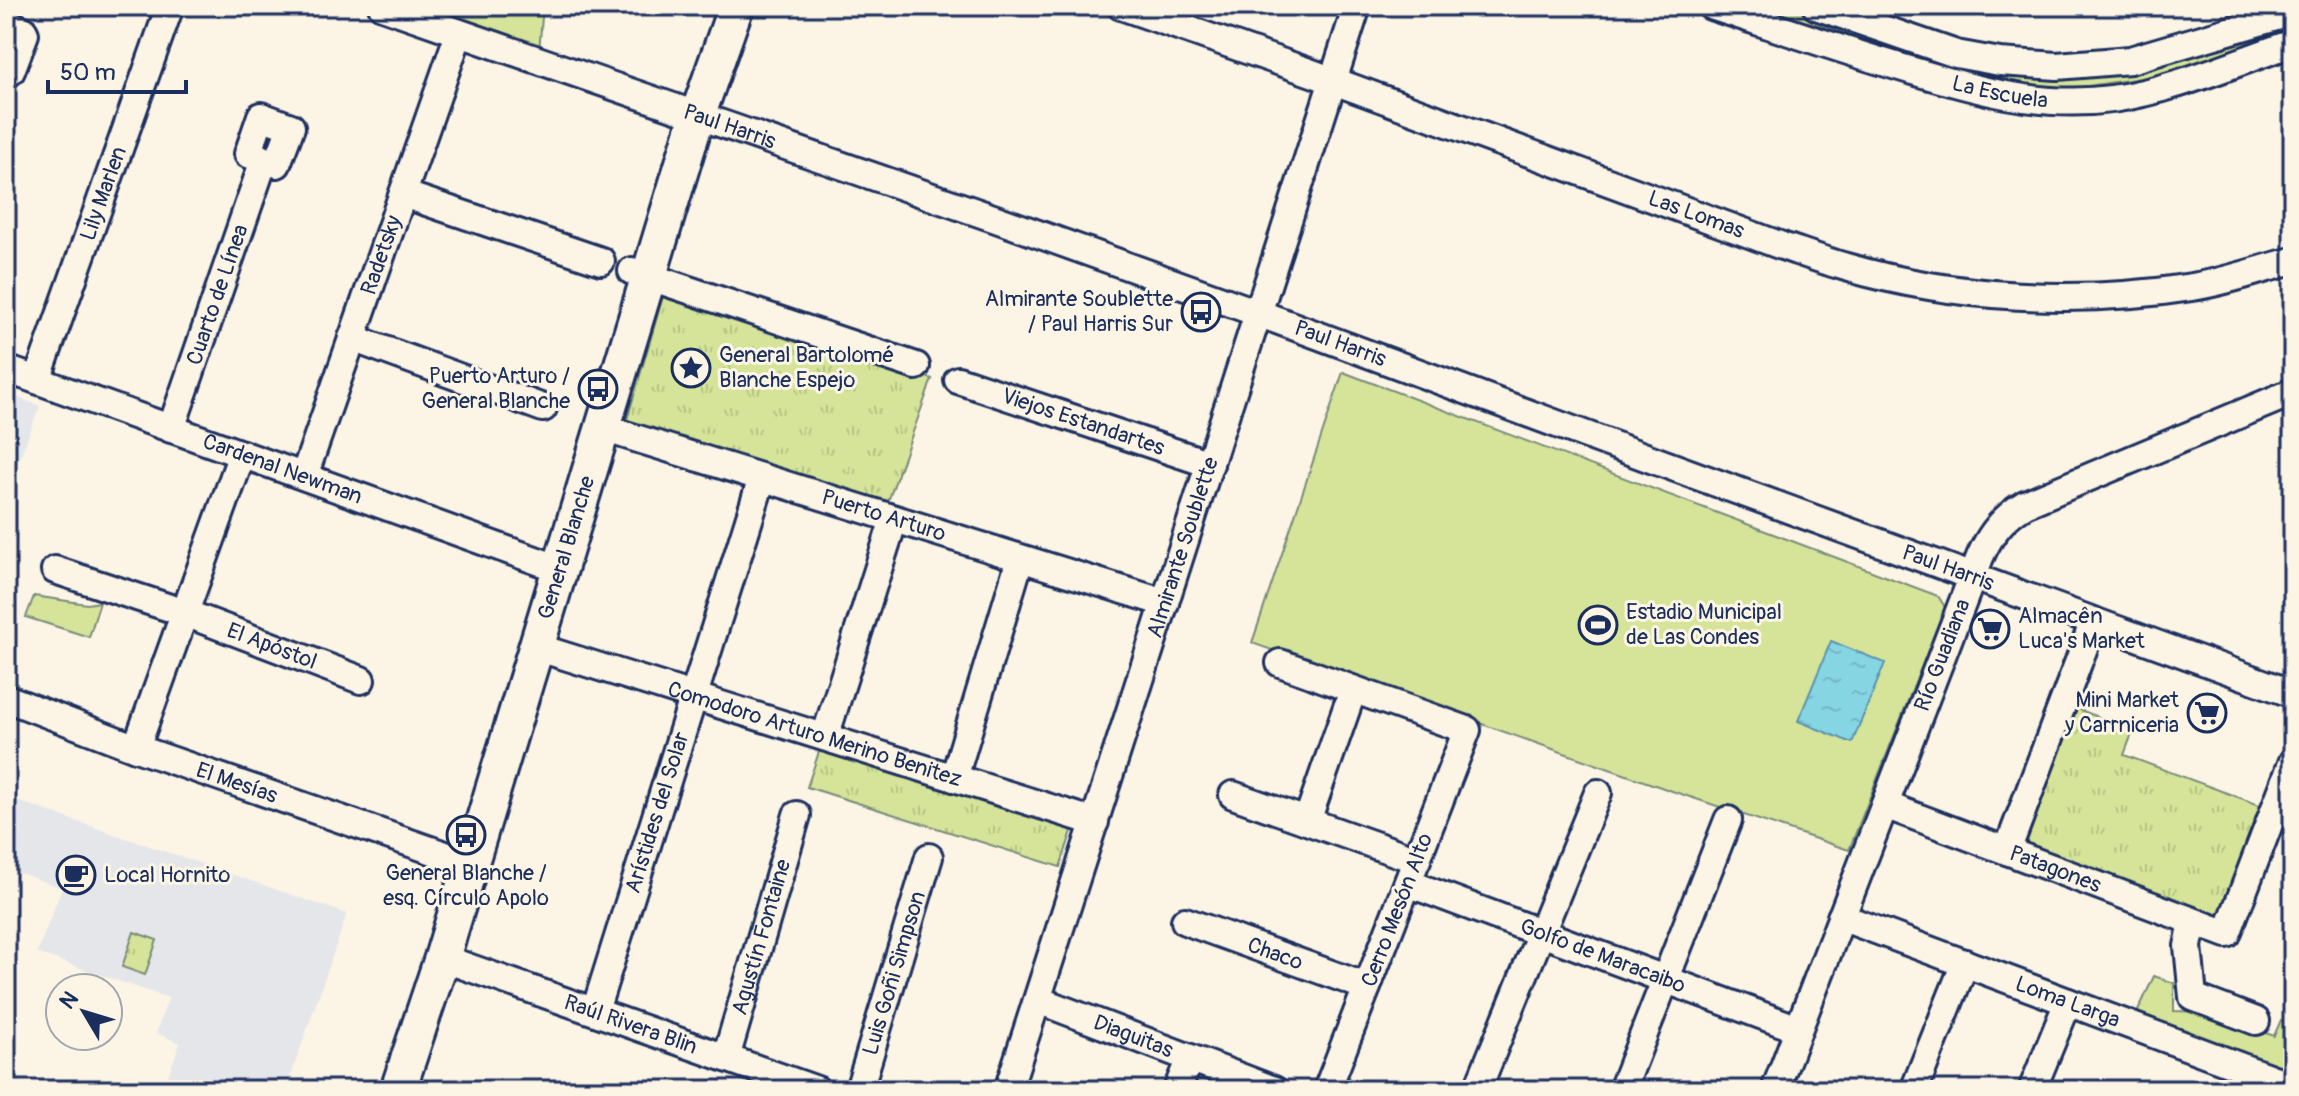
<svg xmlns="http://www.w3.org/2000/svg" width="2299" height="1096" font-family="Pangolin,sans-serif">
<defs>
<pattern id="park-tufts" width="24" height="20" patternUnits="userSpaceOnUse" patternTransform="scale(2)"><rect width="24" height="20" fill="#d5e498"/><path d="M3 7l-1-3M5 7V3M7 7l1-3M15 17l-1-3M17 17v-4M19 17l1-3" fill="none" stroke="#b6c485"/></pattern>
<pattern id="water-ripples" width="26" height="14" patternUnits="userSpaceOnUse" patternTransform="scale(2)"><rect width="26" height="14" fill="#86d5e3"/><path d="M2 4q2-2 4 0t4 0M15 11q2-2 4 0t4 0" fill="none" stroke="#73b7c5"/></pattern>
</defs>
<rect width="100%" height="100%" fill="#fcf5e5"/>
<filter id="ink" filterUnits="userSpaceOnUse"><feTurbulence type="fractalNoise" baseFrequency=".0125" numOctaves="2"/><feDisplacementMap in="SourceGraphic" scale="16" xChannelSelector="R" yChannelSelector="G"/><feConvolveMatrix kernelMatrix="1 2 1 2 8 2 1 2 1" color-interpolation-filters="sRGB"/></filter>
<g filter="url(#ink)">
<path fill="#e5e6e9" d="M6,393L40,406L6,493Z
M6,797L347,914L286,1090H163L180,1043L156,1033L168,998L37,953L62,888L6,868Z"/>
<path fill="#d5e498" stroke="#788a7b" stroke-width="2" d="M420,6H543L539,51Z
M1747,6H1785L1900,47L2004,73L2271,31L2267,36L2232,50L2155,76L2081,87L2010,89Z
M1343,372L1938,596L1945,607L1849,850L1672,791L1252,643Z
M34,596L87,604L100,602L89,637L26,617Z
M2154,976L2174,983V1011L2209,1012L2274,1036L2281,1020L2293,1024V1052L2284,1076L2134,1020Z"/>
<path fill="url(#park-tufts)" stroke="#788a7b" stroke-width="2" d="M664,293L932,379L886,507L626,423Z
M2073,707L2133,731L2124,755L2265,807L2222,921L2026,844Z
M821,746L1063,822L1072,831L1060,867L807,787Z
M134,932L157,940L145,975L122,967Z"/>
<path fill="url(#water-ripples)" stroke="#5b93ae" stroke-width="2" d="M1831,641L1885,663L1852,743L1798,721Z"/>
<g fill="none" stroke-linecap="round" stroke-linejoin="round">
<g stroke="#1b2f5e" stroke-width="32">
<g id="minor">
<path id="s1" d="M382,6L999,220L1258,313L1651,459L2293,694"/>
<path id="s2" d="M1121,6L1312,73L1782,246C1803,253 1825,261 1846,267C1956,299 2079,305 2192,287C2226,282 2260,269 2293,261"/>
<path id="s3" d="M1711,6C1775,27 1839,49 1903,68C1972,89 2040,109 2112,99C2174,90 2234,63 2293,43"/>
<path d="M1816,6L1956,54L2000,62L2057,66L2130,60L2293,12"/>
<path d="M6,23L23,30L25,34L11,71L6,75"/>
<path d="M261,116L291,127L277,164L248,154Z"/>
<path d="M403,194L601,261"/>
<path d="M632,271L916,366"/>
<path d="M352,338L543,408"/>
<path id="s4" d="M6,369L560,569"/>
<path id="s5" d="M37,380L170,6"/>
<path id="s6" d="M958,380L1210,464"/>
<path id="s7" d="M603,428L1165,603"/>
<path id="s8" d="M171,429L264,160"/>
<path id="s9" d="M304,476L459,33"/>
<path id="s10" d="M55,570L185,613L361,680"/>
<path id="s11" d="M536,647L1095,822"/>
<path d="M1280,663L1467,730L1327,1090"/>
<path id="s12" d="M6,698L136,748L471,864"/>
<path d="M825,737L894,519"/>
<path d="M136,748L242,454"/>
<path d="M954,778L1020,559"/>
<path d="M1233,795L1417,860"/>
<path id="s13" d="M1885,805L2227,934L2293,761"/>
<path d="M1307,821L1353,690"/>
<path d="M2007,851L2094,621"/>
<path id="s14" d="M1408,883L1798,1029"/>
<path id="s15" d="M1841,917L2279,1081L2293,1077"/>
<path id="s16" d="M1185,921L1367,987"/>
<path d="M2193,922L2188,946L2193,997L2256,1021"/>
<path id="s17" d="M442,958L817,1090"/>
<path id="s18" d="M1038,1000L1274,1090"/>
<path id="s19" d="M595,1011L762,478"/>
<path id="s20" d="M726,1058L797,815"/>
<path id="s21" d="M859,1090L929,857"/>
<path id="s22" d="M1008,1090L1357,6"/>
<path d="M1177,1090L1190,1058"/>
<path d="M1477,1090L1598,793"/>
<path d="M1622,1090L1728,820"/>
<path id="s23" d="M1775,1090L1980,557C1990,534 2003,517 2025,504L2293,392"/>
<path d="M1914,1090L1965,963"/>
<path d="M2032,1090L2068,1002"/>
</g>
</g>
<g stroke="#1b2f5e" stroke-width="40">
<g id="major">
<path id="s24" d="M398,1090L442,958L697,117L736,6"/>
</g>
</g>
<use href="#minor" stroke="#fcf5e5" stroke-width="26"/>
<use href="#major" stroke="#fcf5e5" stroke-width="34"/>
</g>
</g>
<defs>
<g id="bus-ring" transform="scale(2)"><circle r="9.5" fill="#fcf5e5" stroke="#1b2f5e" stroke-width="1.5"/><path d="M-5-6H5V4H4V6H2V4H-2V6H-4V4H-5ZM-3.5-4V0h7V-4ZM-3.5 1.2v1.5H-2V1.2ZM2 1.2v1.5H3.5V1.2Z" fill="#1b2f5e"/></g>
<g id="sight-ring" transform="scale(2)"><circle r="9.5" fill="#fcf5e5" stroke="#1b2f5e" stroke-width="1.5"/><path d="M0-6L1.8-2.2L6-1.7L2.9 1.2L3.7 5.4L0 3.3L-3.7 5.4L-2.9 1.2L-6-1.7L-1.8-2.2Z" fill="#1b2f5e"/></g>
<g id="stadium-ring" transform="scale(2)"><circle r="9.5" fill="#fcf5e5" stroke="#1b2f5e" stroke-width="1.5"/><path d="M0-5a6.5 5 0 1 0 0 10a6.5 5 0 1 0 0-10ZM-3.5-1.8h7v3.6h-7Z" fill="#1b2f5e"/></g>
<g id="supermarket-ring" transform="scale(2)"><circle r="9.5" fill="#fcf5e5" stroke="#1b2f5e" stroke-width="1.5"/><path d="M-6-5.5h2.5l.6 2H6L4.5 2H-2.5L-4.4-4H-6ZM-1.5 3.2a1.3 1.3 0 1 0 .1 0ZM3 3.2a1.3 1.3 0 1 0 .1 0Z" fill="#1b2f5e"/></g>
<g id="cafe-ring" transform="scale(2)"><circle r="9.5" fill="#fcf5e5" stroke="#1b2f5e" stroke-width="1.5"/><path d="M-5.5-4.5H6V0H3Q3 3.5 0 3.5H-2.5Q-5.5 3.5-5.5 0ZM3-3.2v2h1.7v-2ZM-6 4.5H4V6H-6Z" fill="#1b2f5e"/></g>
</defs>
<g fill-rule="evenodd">
<use href="#bus-ring" x="1201" y="312"/>
<use href="#sight-ring" x="691" y="368"/>
<use href="#bus-ring" x="598" y="389"/>
<use href="#stadium-ring" x="1598" y="625"/>
<use href="#supermarket-ring" x="1990" y="629"/>
<use href="#supermarket-ring" x="2207" y="713"/>
<use href="#bus-ring" x="466" y="835"/>
<use href="#cafe-ring" x="76" y="875"/>
</g>
<g text-anchor="middle" dominant-baseline="central" stroke-width="6" stroke-linejoin="round" paint-order="stroke">
<g font-size="22" fill="#1b2f5e" stroke="#fcf5e5">
<text stroke="none"><textPath href="#s3" startOffset="302">La Escuela</textPath></text>
<text stroke="none"><textPath href="#s1" startOffset="368">Paul Harris</textPath></text>
<text stroke="none"><textPath href="#s5" startOffset="198">Lily Marlen</textPath></text>
<text stroke="none"><textPath href="#s2" startOffset="612">Las Lomas</textPath></text>
<text stroke="none"><textPath href="#s9" startOffset="234">Radetsky</textPath></text>
<text stroke="none"><textPath href="#s8" startOffset="142">Cuarto de Línea</textPath></text>
<text stroke="none"><textPath href="#s1" startOffset="1016">Paul Harris</textPath></text>
<text stroke="none"><textPath href="#s6" startOffset="132">Viejos Estandartes</textPath></text>
<text stroke="none"><textPath href="#s4" startOffset="294">Cardenal Newman</textPath></text>
<text stroke="none"><textPath href="#s7" startOffset="294">Puerto Arturo</textPath></text>
<text stroke="none"><textPath href="#s24" startOffset="568">General Blanche</textPath></text>
<text stroke="none"><textPath href="#s22" startOffset="570">Almirante Soublette</textPath></text>
<text stroke="none"><textPath href="#s1" startOffset="1664">Paul Harris</textPath></text>
<text stroke="none"><textPath href="#s10" startOffset="230">El Apóstol</textPath></text>
<text stroke="none"><textPath href="#s23" startOffset="466">Río Guadiana</textPath></text>
<text stroke="none"><textPath href="#s11" startOffset="292">Comodoro Arturo Merino Benitez</textPath></text>
<text stroke="none"><textPath href="#s12" startOffset="246">El Mesías</textPath></text>
<text stroke="none"><textPath href="#s19" startOffset="208">Arístides del Solar</textPath></text>
<text stroke="none"><textPath href="#s13" startOffset="182">Patagones</textPath></text>
<text transform="translate(1397 910) rotate(-69)">Cerro Mesón Alto</text>
<text stroke="none"><textPath href="#s20" startOffset="126">Agustín Fontaine</textPath></text>
<text stroke="none"><textPath href="#s16" startOffset="96">Chaco</textPath></text>
<text stroke="none"><textPath href="#s14" startOffset="208">Golfo de Maracaibo</textPath></text>
<text stroke="none"><textPath href="#s21" startOffset="122">Luis Goñi Simpson</textPath></text>
<text stroke="none"><textPath href="#s15" startOffset="242">Loma Larga</textPath></text>
<text stroke="none"><textPath href="#s17" startOffset="200">Raúl Rivera Blin</textPath></text>
<text stroke="none"><textPath href="#s18" startOffset="102">Diaguitas</textPath></text>
</g>
<g font-size="22" fill="#1b2f5e" stroke="#fcf5e5" text-anchor="start">
<text x="1173" y="299" text-anchor="end">Almirante Soublette<tspan x="1173" dy="25">/ Paul Harris Sur</tspan></text>
<text x="719" y="355">General Bartolomé<tspan x="719" dy="25">Blanche Espejo</tspan></text>
<text x="570" y="376" text-anchor="end">Puerto Arturo /<tspan x="570" dy="25">General Blanche</tspan></text>
<text x="1626" y="612">Estadio Municipal<tspan x="1626" dy="25">de Las Condes</tspan></text>
<text x="2018" y="616">Almacên<tspan x="2018" dy="25">Luca's Market</tspan></text>
<text x="2179" y="700" text-anchor="end">Mini Market<tspan x="2179" dy="25">y Carrniceria</tspan></text>
<text x="466" y="873" text-anchor="middle">General Blanche /<tspan x="466" dy="25">esq. Círculo Apolo</tspan></text>
<text x="104" y="875">Local Hornito</text>
</g>
</g>
<rect width="2299" height="1096" fill="none" stroke="#fcf5e5" stroke-width="32"/>
<rect x="16" y="16" width="2267" height="1064" fill="none" stroke="#1b2f5e" stroke-width="3" filter="url(#ink)"/>
<g transform="translate(84 1012) rotate(308)"><circle r="38" fill="#fcf5e5" stroke="#a2a6af" stroke-width="2"/>
<path d="M0-6L14 30L0 20L-14 30Z" fill="#1b2f5e"/>
<text y="-12" font-size="22" font-weight="bold" text-anchor="middle" fill="#1b2f5e">N</text>
</g>
<path d="M48 80v12h138v-12" fill="none" stroke="#1b2f5e" stroke-width="4"/>
<text x="60" y="80" font-size="24" fill="#1b2f5e" stroke="#fcf5e5" stroke-width="6" paint-order="stroke">50 m</text>
</svg>
